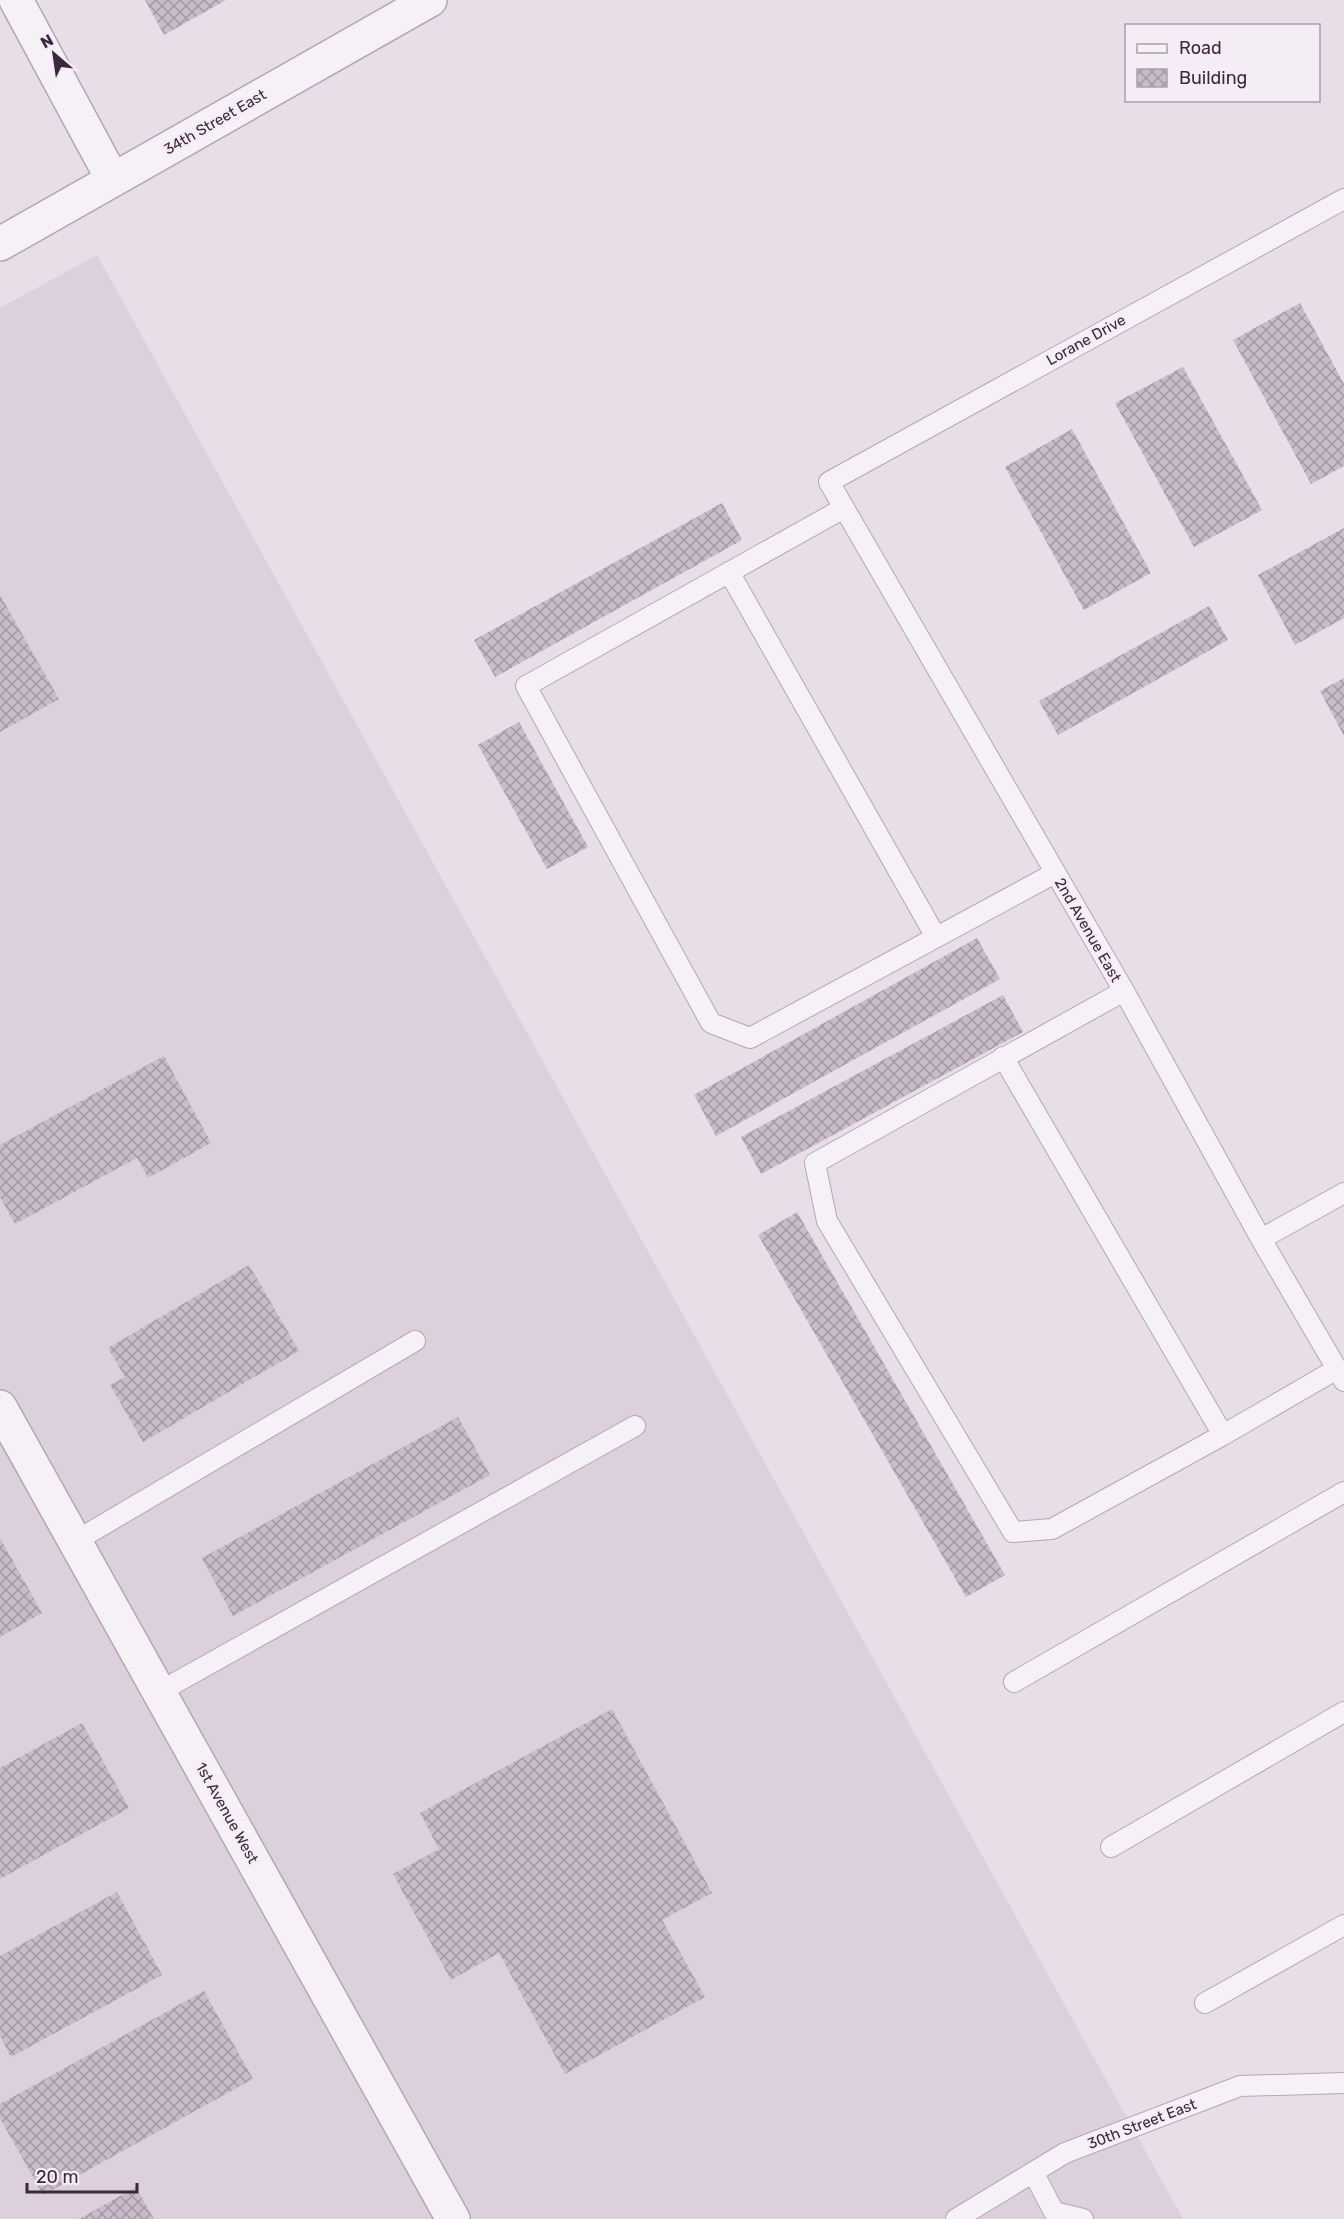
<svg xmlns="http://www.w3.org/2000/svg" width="1344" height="2219" font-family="Rubik,sans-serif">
<defs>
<pattern id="building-cross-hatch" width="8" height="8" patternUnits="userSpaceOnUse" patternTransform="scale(1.5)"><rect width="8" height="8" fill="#c9bbca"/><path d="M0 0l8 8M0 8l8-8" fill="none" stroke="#a498a5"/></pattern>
</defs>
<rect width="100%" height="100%" fill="#e7dee7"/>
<path fill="#dbd0dc" d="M97,255L1183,2219H0V308Z"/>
<path fill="url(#building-cross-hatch)" d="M145,0H226L164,35Z
M1300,303L1344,384V466L1311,484L1233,340Z
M1183,367L1262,510L1194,547L1115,403Z
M1072,429L1151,573L1084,610L1005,467Z
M722,503L742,540L495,677L474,640Z
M1344,528V618L1295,645L1258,575Z
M0,595L59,699L0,732Z
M1209,606L1228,640L1058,735L1039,701Z
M1344,678V736L1320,691Z
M519,722L588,847L547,869L478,745Z
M977,938L1000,979L716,1136L694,1095Z
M1003,995L1023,1032L761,1174L741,1137Z
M164,1056L211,1143L148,1178L137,1158L15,1224L0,1197V1145Z
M797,1212L1005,1575L966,1597L758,1235Z
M249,1265L299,1351L143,1442L110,1385L125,1377L108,1348Z
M458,1417L490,1475L233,1616L202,1558Z
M0,1538L42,1613L0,1637Z
M612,1709L712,1893L662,1920L705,1997L565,2074L499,1953L451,1980L393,1874L439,1849L420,1813Z
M82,1723L129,1808L0,1879V1768Z
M117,1892L162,1975L11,2057L0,2036V1956Z
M204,1991L253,2079L43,2195L0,2118V2104Z
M136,2187L154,2219H79Z"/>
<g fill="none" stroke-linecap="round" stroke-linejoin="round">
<g stroke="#b4a7b4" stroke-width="22">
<path id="service" d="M1344,199L829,482L1124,991L1261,1239L1344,1381
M844,508L526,686L711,1023L750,1038L1055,873
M729,572L936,937
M1124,991L815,1163L827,1221L1013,1532L1052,1529L1223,1435L1337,1369
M1003,1057L1223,1435
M1261,1239L1344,1193
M74,1542L415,1341
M1014,1682L1344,1492
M159,1692L635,1426
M1111,1847L1344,1712
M1205,2003L1344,1925
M1033,2172L1054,2212L1083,2219
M956,2219L1065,2153L1240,2086L1344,2083"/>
</g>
<g stroke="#b4a7b4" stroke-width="36">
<path id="minor" d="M16,0L113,180
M0,244L430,0
M0,1407L453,2219"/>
</g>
<use href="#service" stroke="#f6f1f6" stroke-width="20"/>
<use href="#minor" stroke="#f6f1f6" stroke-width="33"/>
</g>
<g text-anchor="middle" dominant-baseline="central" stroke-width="5" stroke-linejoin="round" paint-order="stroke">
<g font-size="15" fill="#3c273e" stroke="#f4edf5">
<text transform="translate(215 122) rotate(-30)">34th Street East</text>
<text transform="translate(1086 340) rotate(-29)">Lorane Drive</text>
<text transform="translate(1088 930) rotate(60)">2nd Avenue East</text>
<text transform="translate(227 1813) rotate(61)">1st Avenue West</text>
<text transform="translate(1142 2124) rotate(-21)">30th Street East</text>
</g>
</g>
<rect x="1125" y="24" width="195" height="78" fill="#f4edf5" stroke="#aa9eac" stroke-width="1.5"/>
<rect x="1137" y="44" width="30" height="9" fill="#f6f1f6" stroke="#aa9eac" stroke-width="1.5"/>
<text x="1179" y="54" font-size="18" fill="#3c273e">Road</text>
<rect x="1137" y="69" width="30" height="18" fill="url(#building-cross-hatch)" stroke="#aa9eac" stroke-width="1.5"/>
<text x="1179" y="84" font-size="18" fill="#3c273e">Building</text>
<g transform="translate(54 54) rotate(331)" stroke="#f4edf5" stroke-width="4.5" paint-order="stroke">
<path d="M0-4.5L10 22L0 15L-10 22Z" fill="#3c273e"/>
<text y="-9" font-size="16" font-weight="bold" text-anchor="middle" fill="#3c273e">N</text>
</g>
<path d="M27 2183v9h110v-9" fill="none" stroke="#3c273e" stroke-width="3"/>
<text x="36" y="2183" font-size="18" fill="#3c273e" stroke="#f4edf5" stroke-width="4.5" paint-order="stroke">20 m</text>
</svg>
